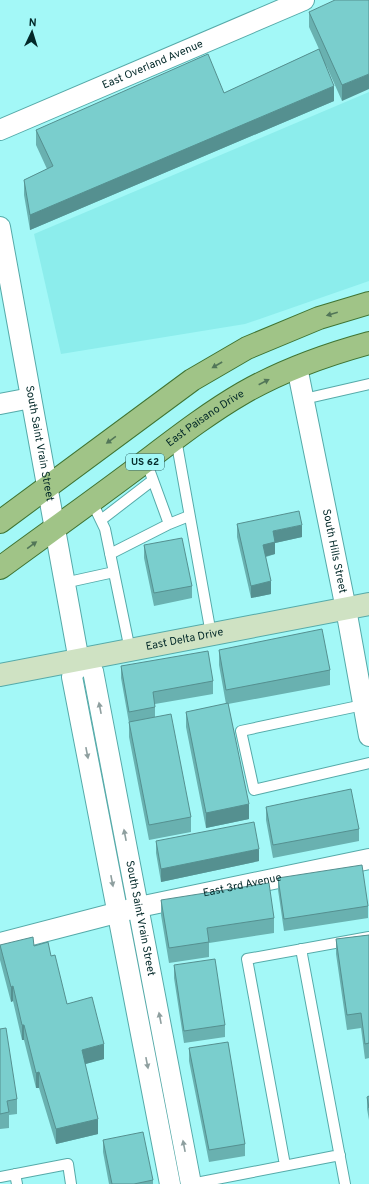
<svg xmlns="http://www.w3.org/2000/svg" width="369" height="1184" font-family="Overpass,sans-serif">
<rect width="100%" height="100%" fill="#a3f8f7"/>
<path fill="#8cedec" d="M369,92V281L245,324L61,354L34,234Z"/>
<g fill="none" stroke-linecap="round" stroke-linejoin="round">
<g stroke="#55aaa9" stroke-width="12">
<path id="lane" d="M304,399L369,384
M176,439L211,634
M92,502L105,529L130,650
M101,520L153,480
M169,524L189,516
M110,554L169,524L146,461
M64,583L114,572
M363,705L241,731L254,790L369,763
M301,949L345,1184
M285,1165L247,959L369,937
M15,1174L17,1184
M0,1177L68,1164L71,1184
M191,1184L340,1155"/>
</g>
<g stroke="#55aaa9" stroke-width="22">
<g id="street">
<path id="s1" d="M0,130L304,0"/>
<path id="s2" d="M0,227L79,661L72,677L73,682L170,1184"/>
<path id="s3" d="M297,367L346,609L369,736"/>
<path d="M0,404L31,398"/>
<path id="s4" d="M79,661L93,671L191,1184"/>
<path id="s5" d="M0,943L139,907L369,859"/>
</g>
</g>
<g stroke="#55aaa9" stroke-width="24">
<g id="secondary">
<path id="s6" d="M0,675L369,604"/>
</g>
</g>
<g stroke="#3f7432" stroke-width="24">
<g id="primary">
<path d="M0,522L192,380L247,348L319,318L369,303"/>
<path id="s7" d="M0,568C45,535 90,503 134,470C170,443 205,415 243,393C283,370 325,355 369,343"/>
</g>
</g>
<use href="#lane" stroke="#fff" stroke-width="10"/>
<use href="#street" stroke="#fff" stroke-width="20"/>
<use href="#secondary" stroke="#cfe2c3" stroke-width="22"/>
<use href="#primary" stroke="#a0c487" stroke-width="22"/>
</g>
<path fill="#69b1b0" d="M369,0L342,101L326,65L334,101L30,230L24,195V180L47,169L36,145V130L224,93L319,49L309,27V12Z
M237,524L302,537L275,543V554L266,557L271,594L251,598L237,537Z
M144,545L192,586V598L154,606L144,558Z
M219,650L330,670V685L228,704L249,819L206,828L186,727V712L226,704L219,665Z
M121,666L213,681V694L155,704V717L191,817V832L149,840L129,737V723L121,678Z
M266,807L359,829V841L273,858L266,820Z
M156,841L259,861L161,882L156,853Z
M278,878L368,906V918L284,931L278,890Z
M161,900L274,918V933L209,943V957L169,963L161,915Z
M369,935V1058L365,1059L361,1028L347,1030L336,954V939Z
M0,945L34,946L51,956L67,1004L104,1059L85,1064L98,1134L56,1144L39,1088H36L24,1040H22L13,1001L11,1002L0,960Z
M174,965L225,1025V1037L184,1043L174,978Z
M0,1029L17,1099V1114L9,1115V1128L0,1129Z
M189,1048L245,1144V1156L209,1162L189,1061Z
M369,1096V1120L367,1109V1097Z
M103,1140L153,1180V1184H109L103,1152Z"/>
<path fill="#559090" d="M369,74V89L342,101V85Z
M334,86V101L30,230V215Z
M302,525V537L275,543V554L263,557V545L273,531Z
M271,581V594L251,598V586Z
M249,804V819L206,828V813Z
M259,849V861L161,882V869Z
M13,986V1001L11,1002V987Z
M22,1025H24V1040H22Z
M104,1044V1059L82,1065V1050Z
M39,1072V1088H36V1073Z
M98,1119V1134L56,1144V1129Z"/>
<path fill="#7acecd" stroke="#559090" d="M335,0H369V74L342,85L309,12Z
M319,49L334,86L30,215L24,180L53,166L36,130L208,54L224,93Z
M299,511L302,525L273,531L275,542L263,545L271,581L251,586L237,524Z
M182,538L192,586L154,593L144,545Z
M322,629L330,670L226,690L219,650Z
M208,651L213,681L153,692L155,707L129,712L121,666Z
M228,703L249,804L206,813L186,712Z
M171,714L191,817L149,825L129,722Z
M351,789L359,829L273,845L266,807Z
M254,822L259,849L161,869L156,841Z
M362,865L368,906L284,919L278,878Z
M269,883L274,918L207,928L209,942L169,948L161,900Z
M369,935V1043L365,1044L361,1013L347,1015L336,939Z
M33,937L34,946L48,942L51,956L55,955L67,1004L92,997L104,1044L82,1050L98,1119L56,1129L39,1072L36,1073L24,1025H22L13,986L11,987L0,945Z
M215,959L225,1025L184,1031L174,965Z
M6,1028L17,1099L7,1101L9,1112L0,1114V1029Z
M228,1042L245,1144L209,1150L189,1048Z
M369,1096V1108L367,1097Z
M143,1132L153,1180L134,1184H112L103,1140Z"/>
<defs><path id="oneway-solid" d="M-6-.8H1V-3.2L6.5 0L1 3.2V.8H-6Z"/></defs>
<g fill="#527658">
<use href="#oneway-solid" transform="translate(332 314) rotate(164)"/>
<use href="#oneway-solid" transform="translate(217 365) rotate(150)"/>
<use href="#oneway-solid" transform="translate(264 382) rotate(-27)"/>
<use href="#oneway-solid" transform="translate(111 440) rotate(144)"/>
<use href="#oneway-solid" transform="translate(32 545) rotate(-36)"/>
</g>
<g fill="#8e9f9f">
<use href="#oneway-solid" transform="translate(100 708) rotate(-101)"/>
<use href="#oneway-solid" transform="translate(87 753) rotate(79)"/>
<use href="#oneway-solid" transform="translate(125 835) rotate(-101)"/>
<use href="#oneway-solid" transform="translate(112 881) rotate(79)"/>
<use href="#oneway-solid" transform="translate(160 1018) rotate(-101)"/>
<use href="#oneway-solid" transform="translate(147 1063) rotate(79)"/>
<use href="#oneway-solid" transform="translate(184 1146) rotate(-101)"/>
</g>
<g text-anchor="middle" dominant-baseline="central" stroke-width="4" stroke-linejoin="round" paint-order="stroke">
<rect fill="#a3f8f7" stroke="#336767" stroke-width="1" x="126" y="454" width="38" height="16" rx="3"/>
<g font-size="10" font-weight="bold" fill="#032929">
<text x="145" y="462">US 62</text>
</g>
<g font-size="11" fill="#032929" stroke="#a3f8f7">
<text stroke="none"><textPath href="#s1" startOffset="166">East Overland Avenue</textPath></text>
<text stroke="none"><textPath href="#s7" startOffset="254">East Paisano Drive</textPath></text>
<text stroke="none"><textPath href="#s2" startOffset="220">South Saint Vrain Street</textPath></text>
<text stroke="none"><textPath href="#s3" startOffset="188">South Hills Street</textPath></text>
<text stroke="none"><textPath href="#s6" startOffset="188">East Delta Drive</textPath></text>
<text stroke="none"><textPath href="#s5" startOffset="249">East 3rd Avenue</textPath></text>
<text stroke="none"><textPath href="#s4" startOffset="269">South Saint Vrain Street</textPath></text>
</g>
</g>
<g transform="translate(32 32) rotate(4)" stroke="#a3f8f7" stroke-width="3" paint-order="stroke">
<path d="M0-3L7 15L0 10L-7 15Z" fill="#032929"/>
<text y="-6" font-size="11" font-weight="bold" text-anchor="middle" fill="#032929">N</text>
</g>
</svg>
